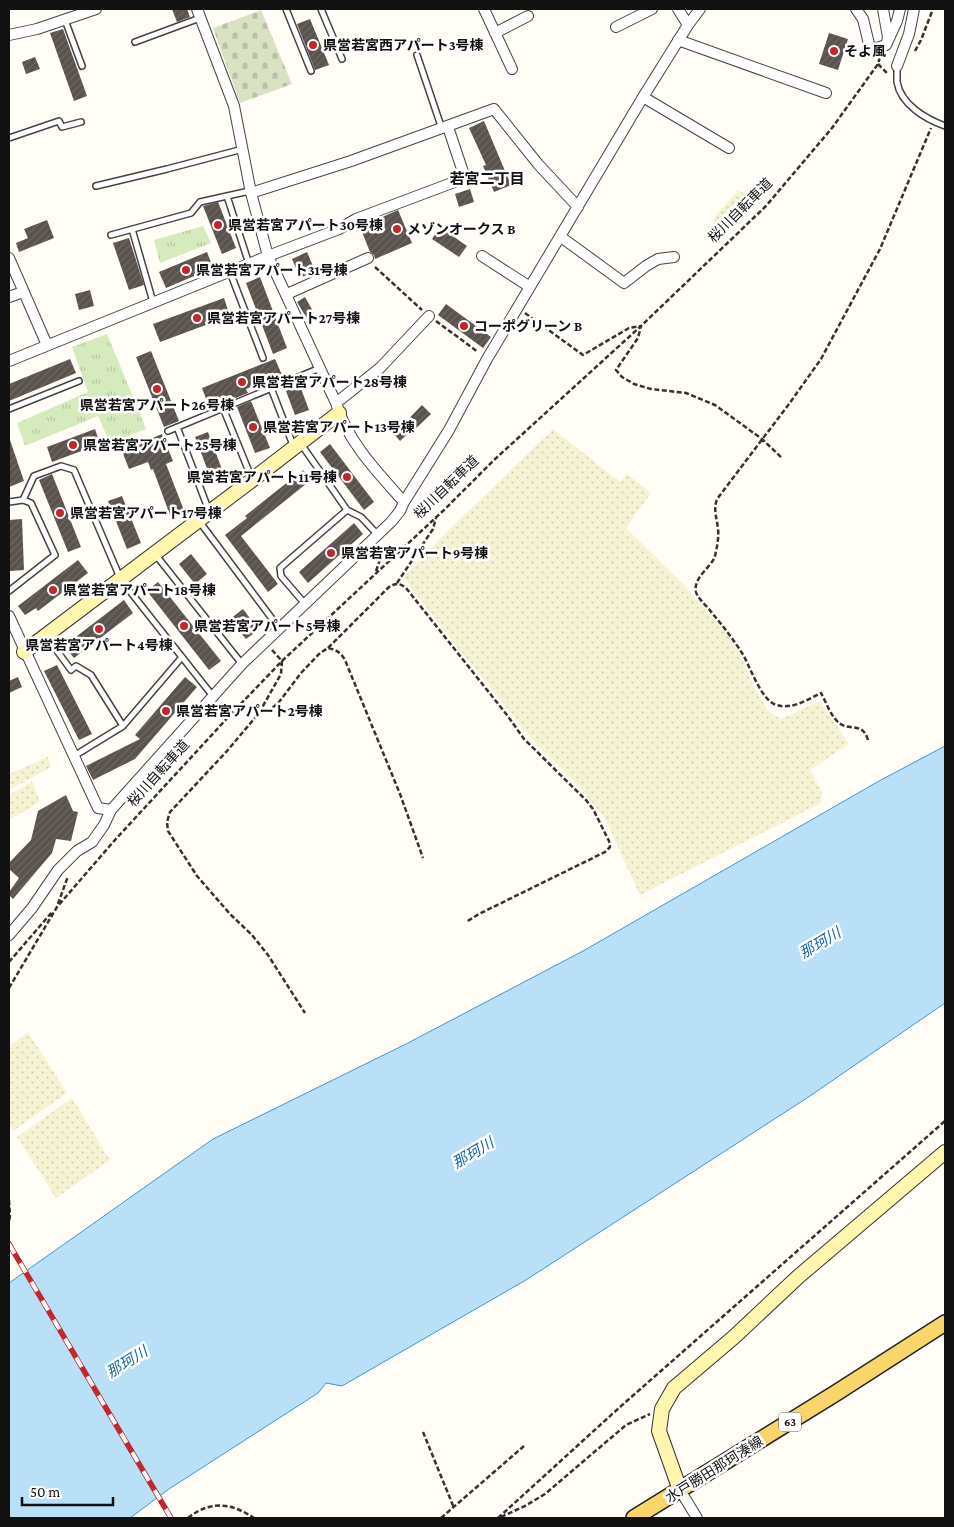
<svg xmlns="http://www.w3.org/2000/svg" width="954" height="1527" font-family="'Crimson Pro','Noto Sans JP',serif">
<defs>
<pattern id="farmland-dots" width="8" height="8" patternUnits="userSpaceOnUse" patternTransform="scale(1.25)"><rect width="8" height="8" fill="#f6f3d4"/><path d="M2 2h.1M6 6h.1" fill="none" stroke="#d2cfb5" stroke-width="1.8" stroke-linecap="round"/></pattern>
<pattern id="cemetery-stones" width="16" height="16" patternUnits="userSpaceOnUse" patternTransform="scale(1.25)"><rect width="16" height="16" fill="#d9e3c4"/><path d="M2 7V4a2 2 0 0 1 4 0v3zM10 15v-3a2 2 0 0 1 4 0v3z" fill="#b9c2a7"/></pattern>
<pattern id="park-tufts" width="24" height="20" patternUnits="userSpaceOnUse" patternTransform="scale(1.25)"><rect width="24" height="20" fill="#d5ebbd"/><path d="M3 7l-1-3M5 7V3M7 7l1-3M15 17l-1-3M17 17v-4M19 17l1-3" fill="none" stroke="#b6c8a1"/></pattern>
<pattern id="building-hatch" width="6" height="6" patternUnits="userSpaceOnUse" patternTransform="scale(1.25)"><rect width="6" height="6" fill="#5a524d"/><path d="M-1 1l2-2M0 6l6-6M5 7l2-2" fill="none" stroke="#6d6662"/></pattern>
</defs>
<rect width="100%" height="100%" fill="#fffdf5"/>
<path fill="url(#farmland-dots)" d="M738,190L752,198L723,228L712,220Z
M553,429L620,482L627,474L651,493L626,528L684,585L722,628L738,650L755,689L768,711L781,719L820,701L849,744L810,770L822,792L821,803L640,895L605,818L576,783L537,745L523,729L509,710L457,647L403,577L452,527Z
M48,757L51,767L9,790V774Z
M32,782L40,802L9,820V795Z
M28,1032L67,1093L13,1131L9,1124V1046Z
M72,1098L110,1160L56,1198L17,1137Z"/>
<path fill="url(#cemetery-stones)" d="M261,10L292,84L240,103L213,28Z"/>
<path fill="url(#park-tufts)" d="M203,226L211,243L160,263L154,240Z
M107,334L146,429L110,443L98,416L25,446L17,423L88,392L72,347Z"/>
<path fill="#b9e0f7" stroke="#3f96cf" d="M945,746V1003L810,1096L526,1280L342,1386L326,1383L318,1393L169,1489L130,1518H9V1283L213,1139L406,1044L583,951L879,781Z"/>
<path fill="url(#building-hatch)" d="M172,9H187L190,17L177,22Z
M310,19L329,65L315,70L297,24Z
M63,29L87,96L74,101L50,33Z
M829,33L848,39L838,70L819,64Z
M35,57L40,69L26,74L22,62Z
M484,121L511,185L494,192L483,166L486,165L469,128Z
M470,189L474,202L459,207L455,194Z
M218,202L236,248L222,254L203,206Z
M398,210L412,243L375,259L374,255L370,252L360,227Z
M47,220L54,238L19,252L16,243L28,238L24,229Z
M440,227L467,246L459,257L432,239Z
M129,238L144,285L129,290L113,243Z
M207,252L213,268L166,288L159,272Z
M307,252L315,271L300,278L292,259Z
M260,277L287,348L273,354L246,283Z
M90,290L94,306L79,310L75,294Z
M305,297L314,313L306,317L297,302Z
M224,298L230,316L160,342L153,324Z
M446,304L491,337L483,348L438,315Z
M151,351L179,421L164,427L136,357Z
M70,359L76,373L9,401V384Z
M275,359L282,375L246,389L248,393L233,399L231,395L208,404L202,388Z
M300,386L309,410L295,415L286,391Z
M251,401L270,448L255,453L237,407Z
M422,405L431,414L411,433L410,432L400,441L394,434Z
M95,429L100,444L52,462L47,447Z
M208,432L226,480L213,484L195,437Z
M162,434L173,461L166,464L185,513L171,518L153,469L151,470L148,462L129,469L122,451Z
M9,440H10L24,481L9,487Z
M330,444L374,502L364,510L320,452Z
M303,470L311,480L241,536L278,584L268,592L225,535L247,518L245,516Z
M52,474L81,547L68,552L39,480Z
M122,496L141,543L127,549L108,501Z
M22,519L24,570L10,571L9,520Z
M354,523L363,534L308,583L299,572Z
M191,554L207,574L195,584L179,564Z
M78,560L88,573L38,611L36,608L25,615L18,606Z
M158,582L221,661L209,670L147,591Z
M124,600L133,613L74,658L64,646Z
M243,609L259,630L246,639L230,619Z
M57,665L92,734L79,740L44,671Z
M18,677L22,687L9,693V681Z
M185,677L197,687L135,759L93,780L86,766L140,739L135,735Z
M66,795L73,811L78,812L71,841L56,839L52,853L13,899L9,895V892L19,878L9,869V863L31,840L38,811Z"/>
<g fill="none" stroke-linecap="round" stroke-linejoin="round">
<g stroke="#444" stroke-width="8">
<path id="lane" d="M286,9L311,71
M321,9L342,59
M65,20L82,66
M135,42L200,18
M417,55L442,129
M897,66C897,72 897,77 897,82C901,105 926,119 945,126
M9,138L59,121L62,127L81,122
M96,186L167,169L243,149
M227,196L249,264
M132,229L153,302
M111,235L191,213L200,202L245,192L251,193
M230,272L263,358
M271,388L293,445
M223,408L252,479
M9,409L79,381
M177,427L209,511
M168,431L320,368
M301,444L347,510L361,517L378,535
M23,500L34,476L61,466L74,470L121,580L212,695
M9,502L23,500L31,503L55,555L9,591
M199,521L279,628
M155,554L242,664
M305,604L281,576L280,568L347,510
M47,637L71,670L76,666L91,675L123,726
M74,756L123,726L182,657"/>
</g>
<g stroke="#444" stroke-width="12">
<path id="street" d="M197,9L234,106L251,193L268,256L336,403C347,441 378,473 404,502
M484,9L512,69
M678,9L688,25
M856,9L863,19L869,44L873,48H877L886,45
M883,9L888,37L887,42
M616,27L652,9
M495,33L528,16
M9,35L37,29L96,9
M678,40L826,93
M886,45L897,21L900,9
M897,66L909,34L914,9
M643,97L729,148
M251,193L351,161L494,109L538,164L578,207
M561,237L624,283L646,266L658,259L674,257
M482,256L530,287
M9,258L47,345
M287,294L368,258
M9,297L23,292
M9,361L268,256L339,229L356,219L465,178L448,127
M336,403L380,368L429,316
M9,616L98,808L111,810L242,664L391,522L400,511L404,502L449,430L487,359L643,97L688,25L700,9
M9,935L32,908L58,870L77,851L92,842L104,825L111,810
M680,1490L697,1518"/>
</g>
<g stroke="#333" stroke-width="16">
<path id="secondary" d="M24,652L252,480L339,413
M680,1490L659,1431L662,1409L674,1388L734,1337L799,1276L945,1152"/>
</g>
<g stroke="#222" stroke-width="18">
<path id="primary" d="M634,1518L836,1393L945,1323"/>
</g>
<path stroke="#333" stroke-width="2.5" stroke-dasharray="5 2.5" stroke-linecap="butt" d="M915,51L921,40L933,9
M878,64L888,74
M375,267L422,310
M525,313L583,355L629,328L641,326L638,338L616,370L622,377L634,384L651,389L686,393L715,405L762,439L782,458
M436,321L478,352
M376,571L386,543
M397,583L433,529L436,518
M328,648L389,587C396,583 400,583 406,588L507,715L524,739L586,800L593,809L609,841L610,847L605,852L479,914L466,922
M272,650L282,661L281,674L259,713L227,751L170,812L167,822L168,831L197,876L230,914L252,935L268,955L305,1013
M259,713L269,711L279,702L301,673L320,653L328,648C337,650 341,653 345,660L400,794L423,858
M868,740C862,720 848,733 837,721C830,714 826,702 821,693C807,700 790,711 774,704C760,697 750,666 742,653C733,639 723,626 712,613C708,607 698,599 696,592C693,577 711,568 715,556C717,547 719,538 718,529C717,518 713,510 717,499L789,404L821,359L880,249L931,128
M58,904L68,876
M9,962L52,912
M9,988L57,907L114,841L232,713L282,661L445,509L494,460L641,326L766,206L832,128L878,64L880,57
M9,1200L10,1216L9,1221
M423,1432L454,1508
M501,1517L525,1506L545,1494L626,1425L650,1414
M188,1518C210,1500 232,1503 254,1518
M441,1518L524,1446
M498,1518L620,1407L945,1121"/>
<use href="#lane" stroke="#fff" stroke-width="5"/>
<use href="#street" stroke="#fff" stroke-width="10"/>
<use href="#secondary" stroke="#fff6b0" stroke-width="14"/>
<use href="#primary" stroke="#f9d66b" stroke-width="15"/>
<g stroke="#c4262e" stroke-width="5.5">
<path id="rail" d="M9,1244L171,1518"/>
</g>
<use href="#rail" stroke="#fff" stroke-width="4" stroke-dasharray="11" stroke-linecap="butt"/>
</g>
<g fill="#c4262e" stroke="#fff" stroke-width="2">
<circle cx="313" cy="45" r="5"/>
<circle cx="834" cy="51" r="5"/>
<circle cx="218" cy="225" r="5"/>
<circle cx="397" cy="229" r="5"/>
<circle cx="186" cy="270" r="5"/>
<circle cx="197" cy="318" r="5"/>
<circle cx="464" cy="326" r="5"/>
<circle cx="242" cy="382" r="5"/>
<circle cx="157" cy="389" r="5"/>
<circle cx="253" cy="427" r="5"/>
<circle cx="73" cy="445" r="5"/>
<circle cx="347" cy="477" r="5"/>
<circle cx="60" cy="513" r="5"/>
<circle cx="331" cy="553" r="5"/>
<circle cx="53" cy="590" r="5"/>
<circle cx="184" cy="626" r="5"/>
<circle cx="99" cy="629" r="5"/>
<circle cx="166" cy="711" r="5"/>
</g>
<g text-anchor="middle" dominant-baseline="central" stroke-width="5" stroke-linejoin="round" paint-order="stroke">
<rect fill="#fff" stroke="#585858" stroke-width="1" x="779" y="1412.5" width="22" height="19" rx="4"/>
<g font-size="12" font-weight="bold" fill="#111">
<text x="790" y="1422">63</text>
</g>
<g font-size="14" font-weight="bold" fill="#111" stroke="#fff" text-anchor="start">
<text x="323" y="45">県営若宮西アパート3号棟</text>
<text x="844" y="51">そよ風</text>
<text x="228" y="225">県営若宮アパート30号棟</text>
<text x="407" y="229">メゾンオークス B</text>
<text x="196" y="270">県営若宮アパート31号棟</text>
<text x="207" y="318">県営若宮アパート27号棟</text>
<text x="474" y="326">コーポグリーン B</text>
<text x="252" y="382">県営若宮アパート28号棟</text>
<text x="157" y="405" text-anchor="middle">県営若宮アパート26号棟</text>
<text x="263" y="427">県営若宮アパート13号棟</text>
<text x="83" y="445">県営若宮アパート25号棟</text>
<text x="337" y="477" text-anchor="end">県営若宮アパート11号棟</text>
<text x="70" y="513">県営若宮アパート17号棟</text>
<text x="341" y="553">県営若宮アパート9号棟</text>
<text x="63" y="590">県営若宮アパート18号棟</text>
<text x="194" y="626">県営若宮アパート5号棟</text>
<text x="99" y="645" text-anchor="middle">県営若宮アパート4号棟</text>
<text x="176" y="711">県営若宮アパート2号棟</text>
</g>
<g font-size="14" fill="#111" stroke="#fff">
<text transform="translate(740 210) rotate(-45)">桜川自転車道</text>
<text transform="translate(446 487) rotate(-44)">桜川自転車道</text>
<text transform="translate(158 773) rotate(-48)">桜川自転車道</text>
<text transform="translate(714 1469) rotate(-32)">水戸勝田那珂湊線</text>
</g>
<g font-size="15" font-weight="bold" fill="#111" stroke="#fff">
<text x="487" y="179">若宮二丁目</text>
</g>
<g font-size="15" font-style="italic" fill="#1768a6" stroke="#fff">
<text transform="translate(820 943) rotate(-31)">那珂川</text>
<text transform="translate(473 1153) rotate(-31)">那珂川</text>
<text transform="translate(127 1362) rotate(-32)">那珂川</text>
</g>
</g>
<rect width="954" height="1527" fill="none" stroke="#111111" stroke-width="20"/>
<path d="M22 1497v8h91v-8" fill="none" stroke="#111111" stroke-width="2.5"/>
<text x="30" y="1497" font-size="15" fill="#111111" stroke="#ffffff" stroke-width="4" paint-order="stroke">50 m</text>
</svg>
